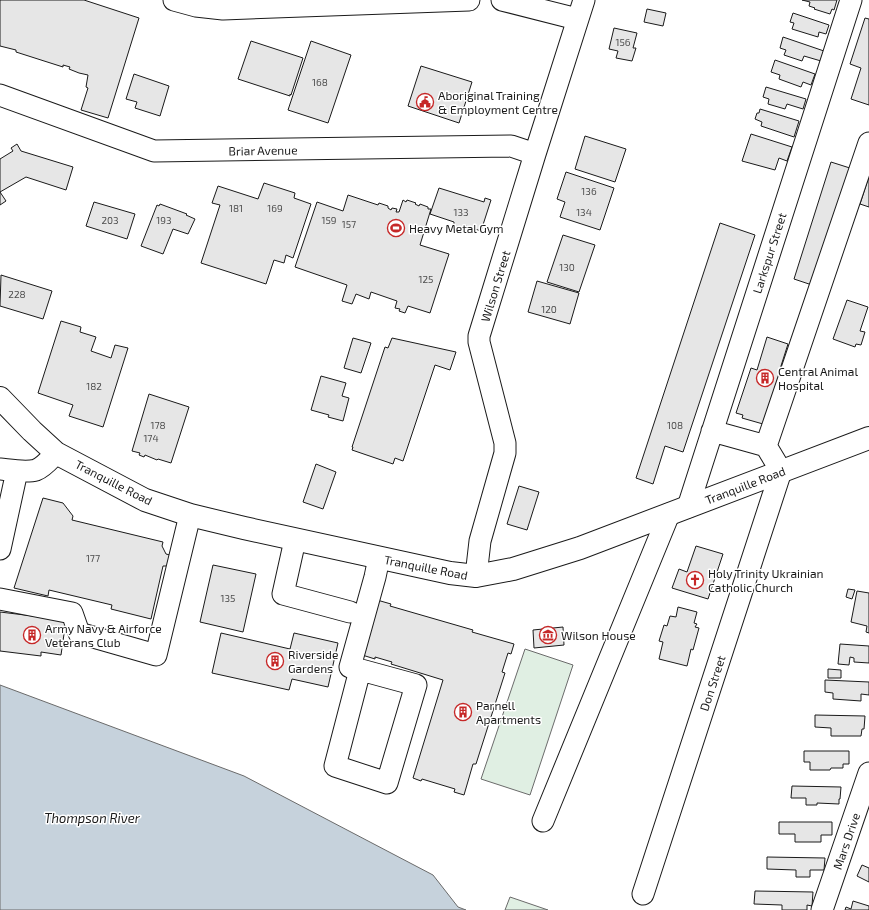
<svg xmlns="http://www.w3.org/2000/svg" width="869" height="910" font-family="'Exo 2',sans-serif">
<rect width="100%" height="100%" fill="#fff"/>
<path fill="#e0efe3" stroke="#6a6a6a" d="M525,649L573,665L530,795L481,779Z
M510,897L548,910H505Z"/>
<path fill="#c6d2dc" stroke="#6a6a6a" d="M0,685L244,776L433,875L458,907L466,910H0Z"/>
<path fill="#e6e6e6" stroke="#1a1a1a" d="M0,0H84L139,18L108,118L81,110L88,88L86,87L88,75L79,73L69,69L70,67L63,65V67L41,60L16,52V50L0,46Z
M802,0H837L834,10L832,9L830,14L814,9L815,8L809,6L810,2Z
M647,9L666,13L663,26L644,22Z
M793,13L829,25L826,34L819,32L818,37L792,29L794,23L790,22Z
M865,18L869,19V105L851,99L861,68L850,64Z
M614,28L637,33L633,48H636L632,61L616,58L618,51L609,49Z
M783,37L824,51L821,61L804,56L802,61L784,55L786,50L780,48Z
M251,41L303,58L291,95L290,94V96L238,79Z
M311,41L351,55L328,123L288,110Z
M775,60L815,74L811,85L803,82L801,87L779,79L780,75L771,72Z
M421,66L472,82L459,123L408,106Z
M134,74L169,86L160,116L135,108L137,102L126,99Z
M766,87L806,99L803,109L787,104L785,109L768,104L769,99L763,97Z
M760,109L799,121L794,137L761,126L762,122L755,119L757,113H759Z
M751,134L792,147L787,161L779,158L775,170L742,161Z
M585,136L626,149L615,182L575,169Z
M17,144L21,151L73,167L66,190L26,177L0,192L6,201L0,205V159L13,151L11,148Z
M831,162L853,169L815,286L794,279Z
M566,172L614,188L600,230L560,217L565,202L557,199Z
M869,176V207L860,204Z
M264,183L295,193L294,198L311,204L293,258L286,255L284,263L274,260L266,284L201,263L220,205L212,203L218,186L258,199Z
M439,188L484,202L485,198L491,200L481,231L466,226L464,232L454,229V222L430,214Z
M348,195L378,205L379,203L388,206V208L391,210L392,208L397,209L396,212H399L403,200L406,202L407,200L416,203L415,204L419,206L420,204L428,207V209H431L420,245L449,254L430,313L408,306L405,313L399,311L400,309L395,308L397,301L371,292L369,299L356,294L352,304L342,301L347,285L295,267L317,202L343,211Z
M94,202L135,214L127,239L86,226Z
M160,204L187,214L186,215L195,219L188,234L173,229L163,254L141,246L157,205L159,206Z
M720,223L755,235L683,452L665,446L653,484L636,478Z
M563,235L595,245L579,292L547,282Z
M1,275L52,291L43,319L0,306Z
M537,281L579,293L570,324L528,312Z
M847,300L868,307L860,331L865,332L861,345L856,344L855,347L833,339Z
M61,321L81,327L80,332L96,337L91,351L111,358L115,345L128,348L103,427L69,416L73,405L38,393Z
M767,337L788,344L780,369L785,371L770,426L742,418L743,415L736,413L751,368L757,370Z
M353,338L371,343L361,373L344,368Z
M392,338L456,352L450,370L435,365L403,461L395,458L393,464L352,450L353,447H352L385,347L388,348Z
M321,376L346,383L342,396L349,398L343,421L328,417L329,415L311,410Z
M149,394L189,407L171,463L158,459L157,460L145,455L144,457L139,455L140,453L132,451Z
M316,464L336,472L323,509L303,502Z
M519,486L539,492L527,530L507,524Z
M43,498L63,503L73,516L72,520L163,542L162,546L166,554L170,555L168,566H163L151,619L111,609L112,605L49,590L48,596L14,588Z
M696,546L723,554L708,599L672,588L679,569L687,572Z
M213,565L256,574L243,632L200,622Z
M848,589L855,590L852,599L846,597Z
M857,591L869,593V633L866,632L867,626L851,622Z
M377,600L391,604L390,606L473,630L472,632L514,644L511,654L508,653L502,672L505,673L476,764H473L464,795L454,792L455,789L422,779L421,781L413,778L443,680L391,664L392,662L375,657V659L359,654Z
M678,607L697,612L694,623L697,624L695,627L699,628L693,650L691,649L687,666L659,659L663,642L659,641L664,625L667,626L670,616L676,617Z
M0,612L66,620L61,655L41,652V656L0,651Z
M563,627L564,645L534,648L533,630Z
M221,633L290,649L294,633L338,643L328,687L292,679L289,690L212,673Z
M840,644L869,646V663L854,662V658L850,657L849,665L838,664Z
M828,669L841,670V678H828Z
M825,680L869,682V695L861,694V701L833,699V693L825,692Z
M815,715L865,716L864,729H862L861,736H831V728L815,727Z
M804,751H849V764H843V768H831L830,770H810V762H804Z
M792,786L841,787L840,799H839V804L817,803V805H806V798H791Z
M779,822H832V835H821V842H795V834H779Z
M767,857L825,858L824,870H810V877H796V870L767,869Z
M862,865L869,868V882L857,876Z
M755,891L813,892L812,906L807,905V910H782V905L754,904Z
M853,901L869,906V910H845L846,907L851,909Z"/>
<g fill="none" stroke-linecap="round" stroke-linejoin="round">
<g stroke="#1a1a1a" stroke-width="23">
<path id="minor" d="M174,0L196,6L223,9L469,0
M502,0L577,19
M0,95L154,151L511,146L535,154
M712,431L766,446L869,143
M0,469C10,470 26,473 36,470C44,467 51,458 56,453
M688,507L851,0
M295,540L283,594L350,612
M0,549L17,471
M476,576L480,541L505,453V443L479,342V336L535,154L584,0
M0,599L72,613L79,633L156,655L190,515
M360,670L335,766L387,783L416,685L350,667L375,577L379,558
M543,821L669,514
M643,894L781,471L766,446
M822,910L869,773"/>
</g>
<g stroke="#1a1a1a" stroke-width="24">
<path id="major" d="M0,398L32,431L56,453L145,500L190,515L244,528L450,573L476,576L513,569L580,548L869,438"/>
</g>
<use href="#minor" stroke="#fff" stroke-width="21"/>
<use href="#major" stroke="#fff" stroke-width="22"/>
</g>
<defs>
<g id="civic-ring" transform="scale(0.9)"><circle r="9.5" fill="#fff" stroke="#c62828" stroke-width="1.5"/><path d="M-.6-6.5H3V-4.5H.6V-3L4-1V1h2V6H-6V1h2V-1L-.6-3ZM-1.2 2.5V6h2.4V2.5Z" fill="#c62828"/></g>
<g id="stadium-ring" transform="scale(0.9)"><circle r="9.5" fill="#fff" stroke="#c62828" stroke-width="1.5"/><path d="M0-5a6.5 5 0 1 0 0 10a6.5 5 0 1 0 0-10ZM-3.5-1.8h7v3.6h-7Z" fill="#c62828"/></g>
<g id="building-ring" transform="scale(0.9)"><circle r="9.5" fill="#fff" stroke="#c62828" stroke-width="1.5"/><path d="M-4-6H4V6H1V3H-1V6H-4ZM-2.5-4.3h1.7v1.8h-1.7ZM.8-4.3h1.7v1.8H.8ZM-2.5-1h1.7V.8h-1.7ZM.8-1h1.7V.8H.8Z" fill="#c62828"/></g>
<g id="church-ring" transform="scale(0.9)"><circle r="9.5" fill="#fff" stroke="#c62828" stroke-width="1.5"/><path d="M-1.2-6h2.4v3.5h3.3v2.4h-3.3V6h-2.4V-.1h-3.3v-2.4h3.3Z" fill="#c62828"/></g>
<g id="museum-ring" transform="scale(0.9)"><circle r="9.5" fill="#fff" stroke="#c62828" stroke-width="1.5"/><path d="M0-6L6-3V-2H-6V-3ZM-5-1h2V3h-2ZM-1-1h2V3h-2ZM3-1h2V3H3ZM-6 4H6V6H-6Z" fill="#c62828"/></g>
</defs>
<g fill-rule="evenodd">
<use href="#civic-ring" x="425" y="102"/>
<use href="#stadium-ring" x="396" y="228"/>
<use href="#building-ring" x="765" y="378"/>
<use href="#church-ring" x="695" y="580"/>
<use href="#building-ring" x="32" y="635"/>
<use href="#museum-ring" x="548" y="635"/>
<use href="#building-ring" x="275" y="661"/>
<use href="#building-ring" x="463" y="712"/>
</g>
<g text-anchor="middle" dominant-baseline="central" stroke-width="3" stroke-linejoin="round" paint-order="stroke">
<g font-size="10" fill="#4d4d4d">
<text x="623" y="42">156</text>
<text x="320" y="82">168</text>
<text x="589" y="191">136</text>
<text x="236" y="208">181</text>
<text x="275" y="208">169</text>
<text x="461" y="212">133</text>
<text x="584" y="212">134</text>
<text x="110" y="220">203</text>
<text x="164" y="220">193</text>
<text x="329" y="220">159</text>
<text x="349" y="224">157</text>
<text x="567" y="267">130</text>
<text x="426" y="279">125</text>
<text x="17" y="294">228</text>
<text x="549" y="309">120</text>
<text x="94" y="386">182</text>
<text x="158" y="425">178</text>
<text x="675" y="425">108</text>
<text x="151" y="438">174</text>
<text x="93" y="558">177</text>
<text x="228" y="598">135</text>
</g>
<g font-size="12" fill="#1a1a1a" stroke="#fff" text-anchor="start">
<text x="438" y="95">Aboriginal Training<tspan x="438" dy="14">&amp; Employment Centre</tspan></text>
<text x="409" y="228">Heavy Metal Gym</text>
<text x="778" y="371">Central Animal<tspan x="778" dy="14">Hospital</tspan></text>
<text x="708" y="573">Holy Trinity Ukrainian<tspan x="708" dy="14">Catholic Church</tspan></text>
<text x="45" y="628">Army Navy &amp; Airforce<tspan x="45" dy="14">Veterans Club</tspan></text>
<text x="561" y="635">Wilson House</text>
<text x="288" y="654">Riverside<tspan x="288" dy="14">Gardens</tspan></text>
<text x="476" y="705">Parnell<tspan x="476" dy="14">Apartments</tspan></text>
</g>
<g font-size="12" fill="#1a1a1a" stroke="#fff">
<text transform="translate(263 150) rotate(-1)">Briar Avenue</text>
<text transform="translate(769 253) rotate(-72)">Larkspur Street</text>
<text transform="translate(495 286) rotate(-73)">Wilson Street</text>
<text transform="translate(114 482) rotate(27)">Tranquille Road</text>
<text transform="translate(745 485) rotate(-21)">Tranquille Road</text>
<text transform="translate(426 567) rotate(11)">Tranquille Road</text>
<text transform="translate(712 683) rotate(-72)">Don Street</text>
<text transform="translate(846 841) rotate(-71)">Mars Drive</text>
</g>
<g font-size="13" font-style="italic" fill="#1a1a1a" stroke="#fff">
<text x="92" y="818">Thompson River</text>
</g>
</g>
</svg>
